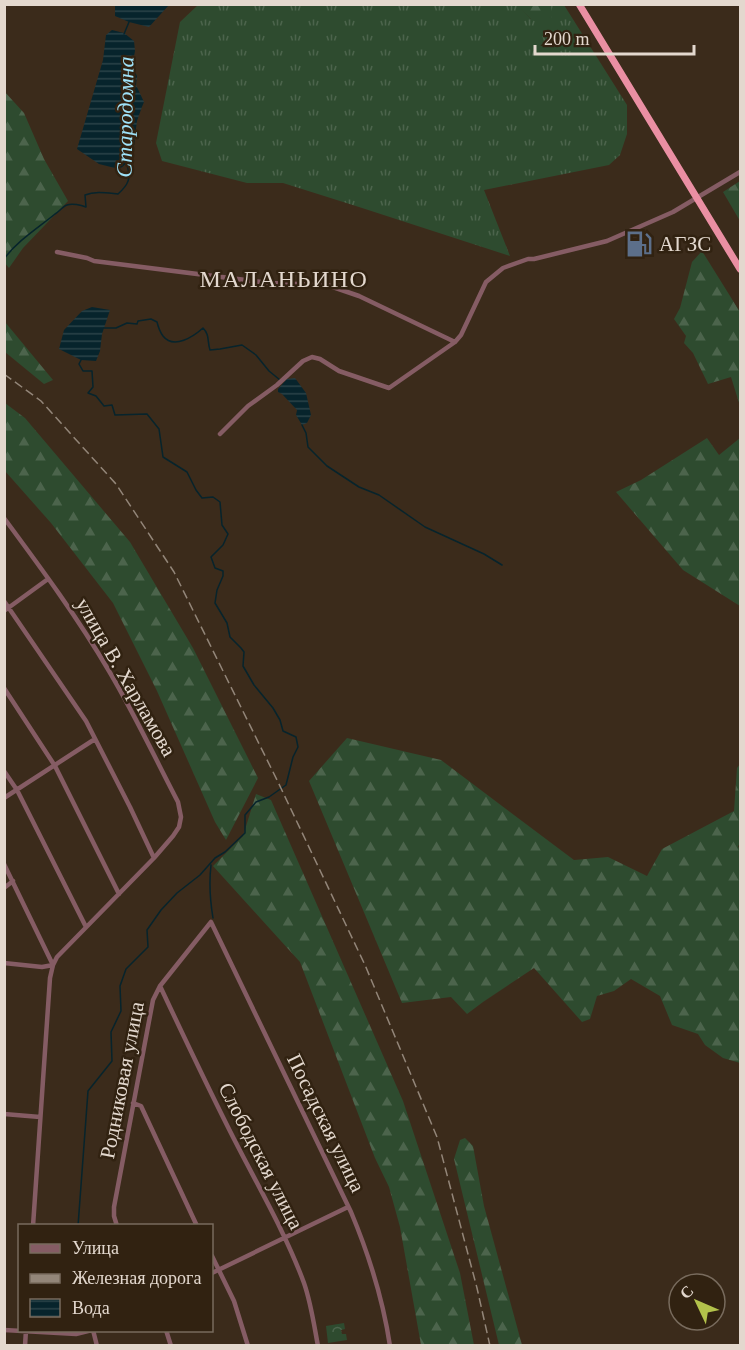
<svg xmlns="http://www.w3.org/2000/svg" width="745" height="1350" font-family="'Times New Roman',serif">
<defs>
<pattern id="grass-tufts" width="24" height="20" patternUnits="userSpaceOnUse" patternTransform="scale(1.5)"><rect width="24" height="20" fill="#2e4b2f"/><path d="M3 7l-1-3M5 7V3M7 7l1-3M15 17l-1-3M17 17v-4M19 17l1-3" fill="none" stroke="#4c644c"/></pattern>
<pattern id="forest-firs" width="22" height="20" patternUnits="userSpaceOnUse" patternTransform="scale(1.5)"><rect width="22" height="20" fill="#2e4b2f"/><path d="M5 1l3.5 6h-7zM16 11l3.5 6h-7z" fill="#4c644c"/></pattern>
<pattern id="park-crowns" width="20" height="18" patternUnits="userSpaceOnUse" patternTransform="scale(1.5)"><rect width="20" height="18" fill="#2e4b2f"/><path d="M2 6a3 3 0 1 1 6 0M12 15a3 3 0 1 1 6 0" fill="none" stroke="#4c644c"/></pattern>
<pattern id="water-rules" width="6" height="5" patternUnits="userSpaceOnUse" patternTransform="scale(1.5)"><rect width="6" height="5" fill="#07242c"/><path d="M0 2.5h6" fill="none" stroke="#2b4349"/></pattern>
</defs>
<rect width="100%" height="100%" fill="#3b2b1b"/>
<path fill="url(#grass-tufts)" d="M516,4L531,19L551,17V5H564L627,105V134L620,155L609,165L484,190L510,256L359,207L283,183H247L162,161L156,143L180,22L198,5Z"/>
<path fill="url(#forest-firs)" d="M516,5H551L552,17L543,20L531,19Z
M4,91L24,113L44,159L68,201L23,248L9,268L4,262Z
M740,181V221L723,192Z
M702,251L740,312V406L731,377L708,384L693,353L684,343L686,336L674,319L680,308L692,262Z
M4,322H5L53,380L44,384L5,352Z
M5,403L25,418L130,542L193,648L258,778L226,840L215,822L157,691L113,603L51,523L5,471Z
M707,438L719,455L740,438V606L683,570L616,492L641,480Z
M347,738L441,760L574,860L608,857L647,876L662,849L734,811L737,768L740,764V844L738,846L740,851V1063L723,1058L705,1045L698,1034L672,1025L660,996L631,979L614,991L597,996L590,1019L582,1022L534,968L483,1002L467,1014L451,997L402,1003L309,781Z
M256,794L271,800L403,1101L460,1273L474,1345H421L400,1227L389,1187L375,1158L300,962L213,866L243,836Z
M465,1138L473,1146L484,1206L522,1345H499L454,1159L460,1140Z"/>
<path fill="url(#park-crowns)" d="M344,1323L345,1329L341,1330L342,1334H346L347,1340L328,1343L326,1326Z"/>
<path fill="url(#water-rules)" d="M115,5V4L169,5L149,27L129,22L115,16Z
M112,30L124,33L134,41L135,51L132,67L137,76L136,85L144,102C141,109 139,115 137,121C134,139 137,160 119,169L99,164L77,149L103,60L106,35Z
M92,307L110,310L102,334L100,351L96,361L81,360L59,349L64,330L82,311Z
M295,378L306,393L311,415L307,423L302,425L296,415L297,410L282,394L278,392V389L287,379Z"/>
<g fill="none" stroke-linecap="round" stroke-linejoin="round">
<path stroke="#07242c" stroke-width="1.5" d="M124,34L129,22
M4,259C17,241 38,228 55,214C59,212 63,206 67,205C72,203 81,205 86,207L85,195C95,191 107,193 118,194C129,184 131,179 127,164
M104,328H116L127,323L137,324L138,321L151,319L157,322C158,326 160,332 163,336C174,350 194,336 203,328C210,335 207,341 210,350L220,349L242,345L256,355L269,371L280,380
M302,425L306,433L308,447L327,466L359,487L379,495L425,527L484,554L502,565
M211,865C209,882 210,900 213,918
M78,1226L88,1091L112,1061L111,1032L121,1011L120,986L126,969L148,947L147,930L161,910L177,893L200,875L215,858L225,852L245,833V815L256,802L269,797L286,785L293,757L298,747L296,737L283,731L280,720L273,708L254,685L243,666L244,652L241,648L230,637L227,623L215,603L217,590L223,576V571L215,568L211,557L223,545L228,534L222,525L220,502L213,497L202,498L196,490L187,472L163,457L159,429L147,414L115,415L112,405L104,406L96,396L88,393L93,387L92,371H83L79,364L81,360"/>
<path stroke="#855c64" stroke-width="4.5" d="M57,252L87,258L94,261L269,283L327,285L359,296L455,342
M220,434L248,406L277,385L303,361L312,357L320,359L339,371L389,388L455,342L461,335L486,282L503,268L528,259H534L607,241L673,212L740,172
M4,518C41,568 78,618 109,671C134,713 155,758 178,802L181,817L179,827L173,836L154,858L57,957L53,965L50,978L33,1226
M4,601L86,721L130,807L154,858
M4,611L48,579
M4,688L55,766L119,894
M4,771L17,790L86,927
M4,798L95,739
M4,864L53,965
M4,888L13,881
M4,963L42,967L53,965
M160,986C184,1037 208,1088 234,1139C258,1186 286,1234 304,1283C311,1303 314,1325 318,1346
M133,1103L141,1106L197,1226
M4,1114L40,1117
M117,1226L114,1216V1207L153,1000L160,986L211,922L351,1212C369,1255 383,1299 390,1346
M212,1256L234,1301L248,1346
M212,1273L348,1207
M4,1330L76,1334L92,1330
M93,1330L97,1346
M166,1330L171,1346
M25,1346L26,1330"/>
<path stroke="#ea8fa3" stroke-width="7" d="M579,4L740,269"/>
<path stroke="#938679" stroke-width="1.5" stroke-dasharray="9 4.5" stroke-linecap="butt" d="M4,374L41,401L116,484L174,572L278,782L365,965L437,1137L477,1288L490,1346"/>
</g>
<defs>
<g id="fuel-bare" transform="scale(2.07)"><path d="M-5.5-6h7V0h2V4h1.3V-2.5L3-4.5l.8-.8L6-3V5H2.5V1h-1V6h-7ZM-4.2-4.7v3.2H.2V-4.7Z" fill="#5c6f8a" stroke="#312211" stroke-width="2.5" paint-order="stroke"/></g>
</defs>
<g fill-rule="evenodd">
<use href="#fuel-bare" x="639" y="244"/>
</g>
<g text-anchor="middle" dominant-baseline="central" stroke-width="5" stroke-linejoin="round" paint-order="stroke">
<g font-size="21" fill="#e3d8ce" stroke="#312211" text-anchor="start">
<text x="659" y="244">АГЗС</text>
</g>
<g font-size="21" fill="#e3d8ce" stroke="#312211">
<text transform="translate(126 677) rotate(60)">улица В. Харламова</text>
<text transform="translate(122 1080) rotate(-79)">Родниковая улица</text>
<text transform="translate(326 1123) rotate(64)">Посадская улица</text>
<text transform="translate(261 1156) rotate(63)">Слободская улица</text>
</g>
<g font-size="22" font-style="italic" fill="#9fe2f8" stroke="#312211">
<text transform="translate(125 117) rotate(-89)">Стародомна</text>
</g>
<g font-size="24" letter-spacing="1.5" fill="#e3d8ce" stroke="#312211">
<text x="284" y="279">МАЛАНЬИНО</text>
</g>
</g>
<rect width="745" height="1350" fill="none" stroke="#e3d8ce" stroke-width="12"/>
<rect x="18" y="1224" width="195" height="108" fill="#312211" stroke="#786b5d" stroke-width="1.5"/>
<rect x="30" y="1244" width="30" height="9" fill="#855c64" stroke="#786b5d" stroke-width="1.5"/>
<text x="72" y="1254" font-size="18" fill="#e3d8ce">Улица</text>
<rect x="30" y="1274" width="30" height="9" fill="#938679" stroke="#786b5d" stroke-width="1.5"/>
<text x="72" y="1284" font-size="18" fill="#e3d8ce">Железная дорога</text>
<rect x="30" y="1299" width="30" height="18" fill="url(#water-rules)" stroke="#786b5d" stroke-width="1.5"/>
<text x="72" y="1314" font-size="18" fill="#e3d8ce">Вода</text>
<g transform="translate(697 1302) rotate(314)"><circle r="28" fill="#312211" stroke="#786b5d" stroke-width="1.5"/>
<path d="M0-4.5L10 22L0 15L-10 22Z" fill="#b3c24b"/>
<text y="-9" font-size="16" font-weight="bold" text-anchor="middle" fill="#e3d8ce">С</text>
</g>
<path d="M535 45v9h159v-9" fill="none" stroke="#e3d8ce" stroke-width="3"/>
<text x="544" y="45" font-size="18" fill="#e3d8ce" stroke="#312211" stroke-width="4.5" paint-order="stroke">200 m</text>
</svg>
